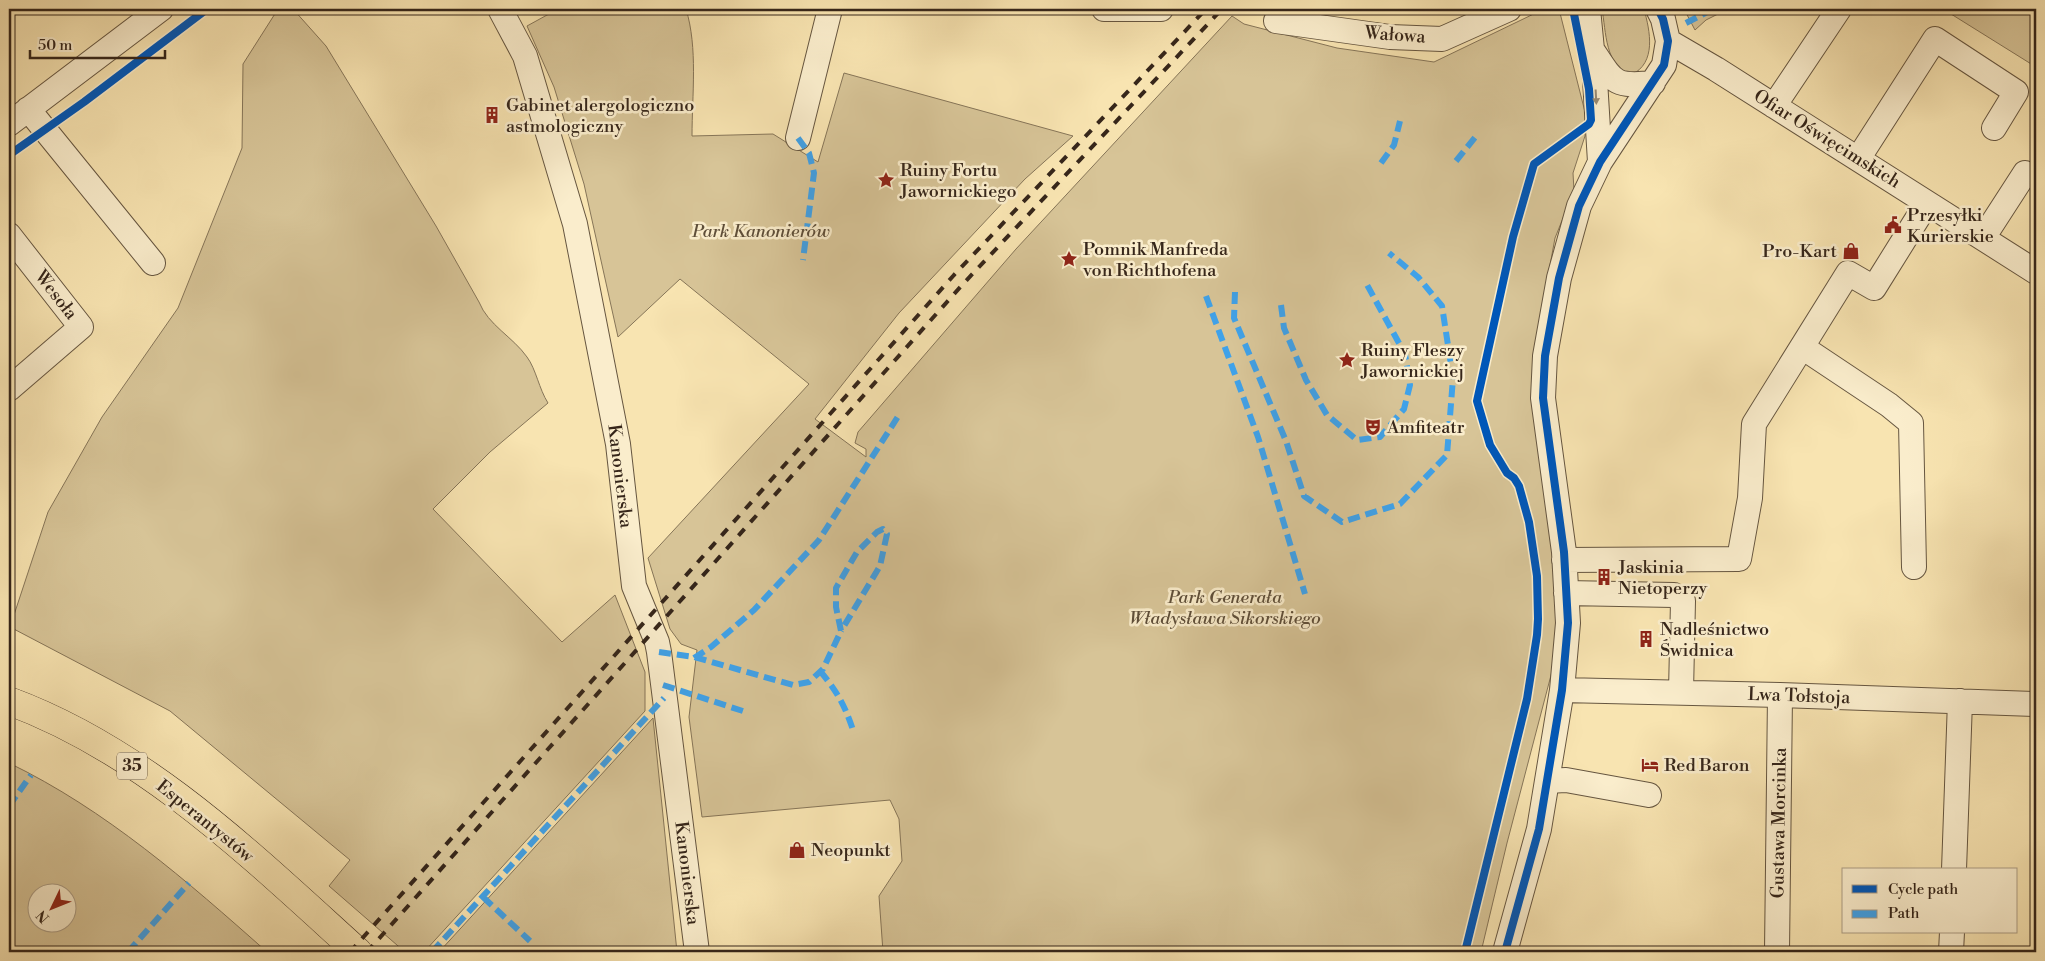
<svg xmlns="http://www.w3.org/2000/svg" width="2045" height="961" font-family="'Libre Bodoni',serif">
<rect width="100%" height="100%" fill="#f8e4b1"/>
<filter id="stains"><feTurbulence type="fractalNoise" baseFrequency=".004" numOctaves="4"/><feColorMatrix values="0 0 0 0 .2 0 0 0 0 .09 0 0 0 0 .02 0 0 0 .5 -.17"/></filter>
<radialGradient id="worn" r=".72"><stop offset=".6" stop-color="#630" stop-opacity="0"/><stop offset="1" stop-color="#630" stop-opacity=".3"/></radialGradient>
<path fill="#d7c497" stroke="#867558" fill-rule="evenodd" d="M278,9H293L326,46L436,226L479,302C488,325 513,337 527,357C536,369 539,389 548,403L490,452L433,509L562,642L615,595L645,672V711L424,952H405L329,886L350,860L170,711L10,627L48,512L102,417L178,308L242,148L243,64Z
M558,9H686C698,48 692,95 692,136L773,134L818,162L844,73L1073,136L1025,179L899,313L815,419L866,457V449L855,443L858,432L1016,249L1232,16L1244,24L1337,48L1434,62L1544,9H1559L1585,112V136L1573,173L1574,191L1555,238L1543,304L1560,611L1555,660L1507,843L1481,952H883L879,896L902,861L899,819L890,800L702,817L689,717L697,650L681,644L670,629L648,558L809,384L680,279L618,337L584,184L554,87L527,26Z
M1602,9H1644C1650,31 1657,63 1631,75C1605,67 1606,31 1602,9Z
M1684,9H1728L1706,20L1695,30Z
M1943,9H2036V67Z
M653,718L677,952H439Z
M9,763C106,810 187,881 267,952H9ZM38,894H68V924H38Z"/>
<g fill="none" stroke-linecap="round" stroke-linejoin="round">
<g stroke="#665640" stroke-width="26">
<path id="minor" d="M500,9L525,56L575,224L618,444L634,586L657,642L659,652L697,952
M1104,9H1161
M1588,9L1595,80L1600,162
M1276,21L1390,37L1442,39L1509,9
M1668,41L1716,69L2036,272
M1593,51C1614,83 1614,87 1653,83
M1774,106L1839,9
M28,109L153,263
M9,124L161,9
M798,138L830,9
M1858,159L1935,39L2016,92L1994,128
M9,235L81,327L9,389
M1983,238L2025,173
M1802,347L1889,405L1911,423L1914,567
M1564,560L1739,559L1750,498L1754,424L1848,273L1874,288L1927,203
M1566,593L1674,595L1683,601L1681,692
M1562,690L1780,695L2036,704
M1547,781L1566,780L1649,795
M1954,870L1960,701
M1505,952L1539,829L1562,690L1568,623L1564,552L1543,398L1545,356L1559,278L1579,206L1600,162L1664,65L1668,41L1663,19L1658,9
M1777,952L1780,695
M1951,952L1952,932"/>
</g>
<g stroke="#36261a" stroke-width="29">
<path id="major" d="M9,701C145,751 253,857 358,952"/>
</g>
<use href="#minor" stroke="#faedcc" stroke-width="24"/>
<use href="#major" stroke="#f8e4b1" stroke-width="28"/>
<path stroke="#36261a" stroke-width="4" stroke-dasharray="9 9" stroke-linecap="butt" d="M350,952L954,275L1206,9
M367,952L963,284L1222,9"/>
<path stroke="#3fa2ea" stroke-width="6" stroke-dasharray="12 6" stroke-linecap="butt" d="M1686,23L1713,9
M798,138L809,153L814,173L803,260
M1456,161L1477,135
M1381,163L1394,145L1400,121
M1235,292L1234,318L1286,441L1304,496L1342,522L1400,504L1447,455L1453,378L1442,306L1418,277L1389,253
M1206,296L1258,437L1305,594
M1281,305L1284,328L1306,380L1327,415L1357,440L1380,437L1404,409L1410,385L1405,354L1366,283
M659,652L694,657L793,685L809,682L823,669L841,631L836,607V588L857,552L877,532L883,529L887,534L880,566L841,631
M694,658L711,647L754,610L819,540L899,415
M820,671C837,691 845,706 853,730
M663,685L746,712
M9,806L31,775
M483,897L530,941
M128,952L189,883
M432,952L664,698"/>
<g stroke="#faedcc" stroke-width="11">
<path id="cycleway" d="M9,155L84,102L207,9
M1465,952L1527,699L1537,635L1538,619L1537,576L1529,522L1519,486L1514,478L1507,473L1490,445L1477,401L1513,237L1534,164L1589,124L1591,120L1589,89L1573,9
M1505,952L1539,829L1562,690L1568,623L1564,552L1543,398L1545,356L1559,278L1579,206L1600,162L1664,65L1668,41L1663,19L1658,9"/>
</g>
<use href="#cycleway" stroke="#0057b8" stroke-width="8"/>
</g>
<defs><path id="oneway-solid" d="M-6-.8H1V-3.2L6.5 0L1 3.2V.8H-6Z" transform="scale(1.25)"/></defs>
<use fill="#988a73" href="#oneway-solid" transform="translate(1596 97) rotate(87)"/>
<defs>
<g id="building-bare" transform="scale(1.35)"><path d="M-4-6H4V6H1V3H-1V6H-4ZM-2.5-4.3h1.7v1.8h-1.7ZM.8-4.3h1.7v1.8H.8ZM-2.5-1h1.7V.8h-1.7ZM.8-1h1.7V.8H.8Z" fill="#8f2418" stroke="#faedcc" stroke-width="2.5" paint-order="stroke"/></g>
<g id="sight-bare" transform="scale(1.35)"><path d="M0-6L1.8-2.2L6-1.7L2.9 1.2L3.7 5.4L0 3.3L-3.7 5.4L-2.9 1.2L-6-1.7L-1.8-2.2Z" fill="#8f2418" stroke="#faedcc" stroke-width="2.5" paint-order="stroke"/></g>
<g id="civic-bare" transform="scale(1.35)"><path d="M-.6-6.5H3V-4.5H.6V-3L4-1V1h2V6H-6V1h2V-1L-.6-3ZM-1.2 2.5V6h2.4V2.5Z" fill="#8f2418" stroke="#faedcc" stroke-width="2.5" paint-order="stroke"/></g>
<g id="shop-bare" transform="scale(1.35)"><path d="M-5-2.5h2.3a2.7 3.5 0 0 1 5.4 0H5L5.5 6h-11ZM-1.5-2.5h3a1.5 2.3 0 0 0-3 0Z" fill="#8f2418" stroke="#faedcc" stroke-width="2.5" paint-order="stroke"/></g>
<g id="theatre-bare" transform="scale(1.35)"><path d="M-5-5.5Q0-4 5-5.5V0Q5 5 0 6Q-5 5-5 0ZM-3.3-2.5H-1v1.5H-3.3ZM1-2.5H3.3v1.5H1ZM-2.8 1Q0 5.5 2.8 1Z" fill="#8f2418" stroke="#faedcc" stroke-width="2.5" paint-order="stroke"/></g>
<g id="hotel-bare" transform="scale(1.35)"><path d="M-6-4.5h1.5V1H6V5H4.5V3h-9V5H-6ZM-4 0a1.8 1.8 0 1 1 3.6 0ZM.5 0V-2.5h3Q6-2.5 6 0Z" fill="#8f2418" stroke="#faedcc" stroke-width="2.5" paint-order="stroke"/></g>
</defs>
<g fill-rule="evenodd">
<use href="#building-bare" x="492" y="115"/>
<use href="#sight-bare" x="886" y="180"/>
<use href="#civic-bare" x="1893" y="225"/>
<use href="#shop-bare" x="1851" y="251"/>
<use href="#sight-bare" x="1069" y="259"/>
<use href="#sight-bare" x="1347" y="360"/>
<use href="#theatre-bare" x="1373" y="427"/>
<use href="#building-bare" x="1604" y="577"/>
<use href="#building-bare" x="1646" y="639"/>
<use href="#hotel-bare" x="1650" y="765"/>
<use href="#shop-bare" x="797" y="850"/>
</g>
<g text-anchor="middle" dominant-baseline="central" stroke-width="5" stroke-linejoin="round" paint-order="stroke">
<rect fill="#faedcc" stroke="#71624f" stroke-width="1" x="117" y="752.5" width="30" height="27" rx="4"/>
<g font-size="16" font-weight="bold" fill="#36261a">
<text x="132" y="766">35</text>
</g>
<g font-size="18" fill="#36261a" stroke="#faedcc">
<text transform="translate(1395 35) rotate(4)">Wałowa</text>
<text transform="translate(1827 139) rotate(32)">Ofiar Oświęcimskich</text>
<text transform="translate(56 295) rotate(52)">Wesoła</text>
<text transform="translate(620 476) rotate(83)">Kanonierska</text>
<text transform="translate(1799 696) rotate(2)">Lwa Tołstoja</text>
<text transform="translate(205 821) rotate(39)">Esperantystów</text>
<text transform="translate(1779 823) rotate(-89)">Gustawa Morcinka</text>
<text transform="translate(687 873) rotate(83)">Kanonierska</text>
</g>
<g font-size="18" fill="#36261a" stroke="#faedcc" text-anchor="start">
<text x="506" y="105">Gabinet alergologiczno<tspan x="506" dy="21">astmologiczny</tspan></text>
<text x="900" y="170">Ruiny Fortu<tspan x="900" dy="21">Jawornickiego</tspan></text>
<text x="1907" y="215">Przesyłki<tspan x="1907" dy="21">Kurierskie</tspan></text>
<text x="1083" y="249">Pomnik Manfreda<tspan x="1083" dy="21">von Richthofena</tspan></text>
<text x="1837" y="251" text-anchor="end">Pro-Kart</text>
<text x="1361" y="350">Ruiny Fleszy<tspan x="1361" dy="21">Jawornickiej</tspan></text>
<text x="1387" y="427">Amfiteatr</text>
<text x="1618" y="567">Jaskinia<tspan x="1618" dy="21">Nietoperzy</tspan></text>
<text x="1660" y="629">Nadleśnictwo<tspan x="1660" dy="21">Świdnica</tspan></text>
<text x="1664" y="765">Red Baron</text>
<text x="811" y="850">Neopunkt</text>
</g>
<g font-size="18" font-style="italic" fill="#5e4e39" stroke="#faedcc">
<text x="761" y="231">Park Kanonierów</text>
<text x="1225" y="597">Park Generała<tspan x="1225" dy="21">Władysława Sikorskiego</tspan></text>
</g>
</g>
<rect width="2045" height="961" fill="none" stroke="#f8e4b1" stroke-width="30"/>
<rect x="10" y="10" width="2025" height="941" fill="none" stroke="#36261a" stroke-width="2.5"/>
<rect x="15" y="15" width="2015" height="931" fill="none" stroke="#36261a"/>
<rect x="1842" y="868" width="175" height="65" fill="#faedcc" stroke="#ac9d85"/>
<rect x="1852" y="885" width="25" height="8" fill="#0057b8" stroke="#ac9d85"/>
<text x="1888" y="894" font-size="15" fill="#36261a">Cycle path</text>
<rect x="1852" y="910" width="25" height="8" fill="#3fa2ea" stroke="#ac9d85"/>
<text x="1888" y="918" font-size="15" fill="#36261a">Path</text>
<g transform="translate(52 908) rotate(227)"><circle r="24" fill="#faedcc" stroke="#ac9d85"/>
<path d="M0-4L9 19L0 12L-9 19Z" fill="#8f2418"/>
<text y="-8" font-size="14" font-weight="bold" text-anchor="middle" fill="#36261a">N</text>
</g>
<path d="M30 50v8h135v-8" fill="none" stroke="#36261a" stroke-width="2.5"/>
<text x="38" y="50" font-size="15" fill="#36261a" stroke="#faedcc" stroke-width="4" paint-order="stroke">50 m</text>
<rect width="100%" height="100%" filter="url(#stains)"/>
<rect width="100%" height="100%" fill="url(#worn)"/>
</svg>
